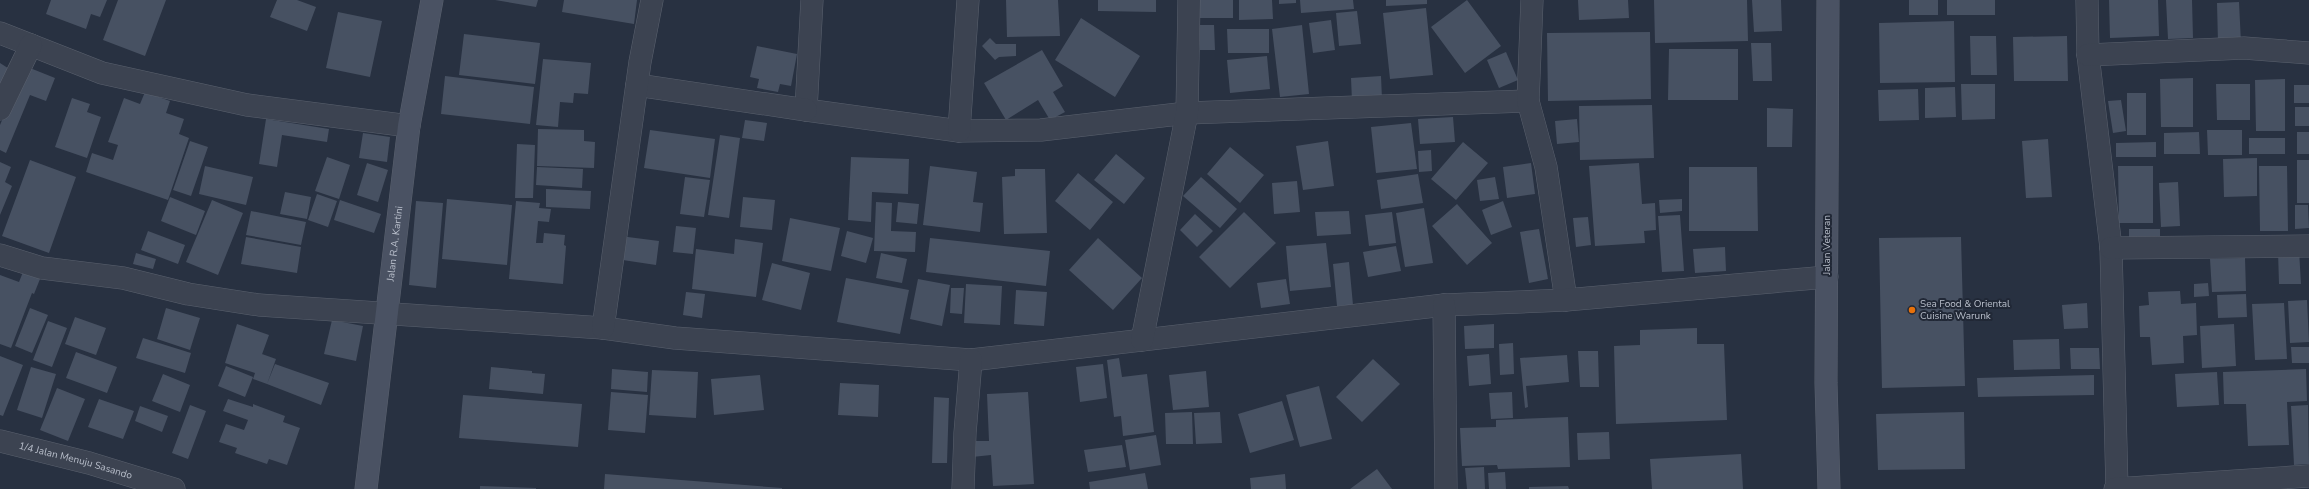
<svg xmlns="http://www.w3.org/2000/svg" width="2309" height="489" font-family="'Nunito Sans',sans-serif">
<rect width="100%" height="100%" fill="#283141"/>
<path fill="#475162" d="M51,0H107L100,17L91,14L86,29L46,14Z
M118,0H166L145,56L103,40Z
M277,0H297L316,7L307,31L270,17Z
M495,0H538L536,7Z
M564,0H637L634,24L562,12Z
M1006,0H1058L1060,36L1007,37Z
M1098,0H1156V12L1098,11Z
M1196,0H1233V18H1196Z
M1239,0H1272L1273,19L1239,20Z
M1279,0H1296V3L1279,4Z
M1300,0H1353L1354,9L1301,13Z
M1386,0H1427V4L1386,6Z
M1467,0L1501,46L1465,73L1431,27Z
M1578,0H1628L1629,18L1579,20Z
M1654,0H1747L1748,41L1655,43Z
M1752,0H1781L1782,31L1754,32Z
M1909,0H1938V15H1909Z
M1947,0H1995V15H1947Z
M2109,0H2158L2159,36L2110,38Z
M2166,0H2192L2193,38L2168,39Z
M2239,2L2241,43H2218L2217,3Z
M1426,8L1433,75L1390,79L1383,13Z
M1357,11L1361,44L1339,46L1336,13Z
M338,12L382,21L370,77L326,68Z
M1081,18L1140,56L1115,97L1055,60Z
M1331,20L1335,50L1313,53L1309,23Z
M1954,21L1955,82L1880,83L1879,23Z
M1199,25H1214L1215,50H1200Z
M1302,25L1309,94L1280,97L1272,29Z
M1227,29H1269V53H1228Z
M1650,32L1651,99L1548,101L1547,33Z
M464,34L540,43L535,84L459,75Z
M1970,36H1996L1997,75H1971Z
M2067,36L2068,81H2014L2013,37Z
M990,38L996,44H1016V56L999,57L995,60L982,46Z
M1751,43H1771L1772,81H1753Z
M757,46L797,54L791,86L780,84L778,92L757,88L759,79L750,77Z
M1669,49H1738V100H1668Z
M1042,50L1063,86L1053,92L1065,112L1050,120L1038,100L1006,120L984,83Z
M1506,52L1518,80L1499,88L1487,60Z
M1267,56L1270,89L1230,93L1227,60Z
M543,59L591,63L588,94L574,93L573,103L560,102L558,127L536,125Z
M0,63L14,72L0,95Z
M25,66L55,78L46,101L30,95L6,153L0,150V125Z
M445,76L534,87L530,124L441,114Z
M1381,76L1382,99L1352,101L1351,78Z
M2193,78V127H2161L2160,79Z
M2285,79V131H2256L2255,80Z
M1961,84H1995V119L1962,120Z
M2216,84H2250V120H2217Z
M2294,85H2309V103H2294Z
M1955,87L1956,117L1925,118V88Z
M1918,89L1919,120L1879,121L1878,90Z
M145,92L170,101L166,113L184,119L179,134L189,138L168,200L86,172L92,153L113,160L118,145L108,142L124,98L140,104Z
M2127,93H2146V135H2127Z
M72,98L90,104L87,112L101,117L87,158L55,147Z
M2121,100L2126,131L2113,133L2108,101Z
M1652,105L1654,158L1580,160L1579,106Z
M2295,107H2309V126H2295Z
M1767,108L1793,109L1792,147H1767Z
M1453,117L1455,142L1420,144L1418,119Z
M266,119L329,129L327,142L282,135L277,167L259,164Z
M1577,119L1579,142L1557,144L1555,121Z
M745,120L767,123L764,141L742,138Z
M1411,123L1417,169L1376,173L1371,127Z
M538,129L584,130V141L595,142L594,168L537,166Z
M650,130L715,139L710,178L644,168Z
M2207,130H2242V155H2208Z
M2199,132L2200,154H2164V133Z
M2297,132H2309V154H2297Z
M363,133L390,137L387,162L359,158Z
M720,135L740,138L729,218L708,215Z
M2249,138H2285V154H2249Z
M2048,139L2052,197L2026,198L2022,141Z
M190,141L208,147L191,196L173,190Z
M1328,141L1334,186L1303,190L1296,146Z
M1463,142L1488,163L1456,200L1431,179Z
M2156,142V157H2116V143Z
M517,144L535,145L533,198H515Z
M1230,147L1264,175L1240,203L1207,174Z
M1431,150L1432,171L1419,172L1418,151Z
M1116,154L1145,178L1124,204L1094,180Z
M327,157L350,165L339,199L315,191Z
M851,157L909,159L908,194L872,192L871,222L848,220Z
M2257,158V196L2224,197L2223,159Z
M30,160L76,177L49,253L2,236Z
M2297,160H2309V203H2297Z
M0,162L11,167L5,182L12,186L0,215Z
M367,163L388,170L378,202L357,195Z
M1531,163L1535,194L1507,198L1503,167Z
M1639,163L1642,204L1655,203L1656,230L1644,231L1645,243L1595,246L1589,166Z
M205,166L253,177L246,205L199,194Z
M930,166L977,172L973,202L983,203L980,232L923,225Z
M2118,166H2153V223H2119Z
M2259,166H2287L2288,231H2260Z
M537,167L583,169L582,188L536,185Z
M1689,167H1757L1758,231H1689Z
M1015,169H1045L1047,233L1004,234L1002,177L1015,176Z
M1078,173L1113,202L1090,230L1055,201Z
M1418,174L1423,203L1381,209L1377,180Z
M685,177L710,180L704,217L680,214Z
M1201,177L1237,209L1220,228L1183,196Z
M1495,177L1499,199L1480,201L1477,180Z
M1297,181L1300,212L1274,214L1272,183Z
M2178,182L2180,226L2161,227L2159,183Z
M546,189L591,191L590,209L546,207Z
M285,192L311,197L307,219L280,214Z
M317,194L337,201L328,227L308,220Z
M170,197L205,211L196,235L161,221Z
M743,197L775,200L772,230L740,227Z
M447,199L512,205L507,265L442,259Z
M1682,199V211L1660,213L1659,200Z
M212,200L243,213L218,275L186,262Z
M340,200L381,214L374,233L334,220Z
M416,201L443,203L436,288L409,285Z
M516,201L540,203L539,208L551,209L549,222L538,221L536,243H543L544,233L565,235L564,245L566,246L563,284L509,279Z
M1503,201L1512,227L1491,235L1482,210Z
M876,202L892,203L891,231L916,232L915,252L874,251Z
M898,202L919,204L917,224L896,222Z
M1457,204L1492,243L1467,265L1432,226Z
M2295,205H2308L2309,228L2295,229Z
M1424,208L1433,263L1405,267L1396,213Z
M251,211L306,222L301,245L246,235Z
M1349,211L1351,234L1317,236L1315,212Z
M1244,212L1276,243L1230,288L1199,257Z
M1392,212L1396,243L1369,246L1365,215Z
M1195,214L1213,231L1197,247L1180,230Z
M1680,215L1684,271L1662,272L1658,216Z
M1588,217L1591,245L1576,247L1573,218Z
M790,218L840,228L831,271L782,261Z
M676,226L696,228L693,254L673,252Z
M1539,229L1548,279L1529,283L1520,232Z
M2129,229H2160V243H2129Z
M148,231L185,245L178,264L141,250Z
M847,231L873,238L866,263L841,256Z
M620,236L659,241L656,265L616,259Z
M246,237L301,247L297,273L241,264Z
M1961,237L1965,386L1882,388L1879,238Z
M930,238L1050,251L1046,286L926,272Z
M1098,238L1142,278L1113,310L1069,270Z
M735,239L763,243L756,297L692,289L696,249L734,254Z
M1326,243L1331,287L1290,291L1286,246Z
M1396,246L1401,271L1368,277L1363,252Z
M1725,247L1726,271L1695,273L1693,249Z
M2299,250L2301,284H2279L2278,251Z
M136,253L156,259L153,269L133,264Z
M881,253L907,259L902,283L876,278Z
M2245,258L2246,291L2212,292L2210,259Z
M1349,262L1353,305L1337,306L1333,264Z
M772,263L810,273L801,310L762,300Z
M25,267L42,274L34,294L32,293L11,348L0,344V275L19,282Z
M846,278L909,290L900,334L837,322Z
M918,279L950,285L942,326L910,319Z
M1286,279L1290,304L1261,308L1257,283Z
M2208,283L2209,296L2194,297V284Z
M966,284L1002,286L1000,325L964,323Z
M951,288H964L962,314L950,313Z
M1016,290L1047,292L1044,326L1014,324Z
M2180,291L2181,304L2196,303L2197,335L2183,336L2184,363L2152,365L2150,337H2140L2139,306L2149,305L2148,292Z
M686,292L705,294L702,318L683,315Z
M2246,294L2247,317L2218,318L2217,295Z
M2307,300L2309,342L2290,343L2288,301Z
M2087,303L2088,328L2064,329L2062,305Z
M2284,303L2287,359L2255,360L2252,304Z
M30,308L48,315L32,353L15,346Z
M166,308L200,318L190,350L157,339Z
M75,317L106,328L96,355L65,344Z
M332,320L363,326L356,361L324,354Z
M48,321L67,328L52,367L33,360Z
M237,324L269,335L256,371L262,354L276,359L267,384L253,379L255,373L225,363Z
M1494,324V348L1465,349L1464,326Z
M2234,324L2236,366L2202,368L2200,326Z
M1697,328V344H1724L1727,420L1616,424L1614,346L1640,345V330Z
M143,338L191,353L185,373L136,358Z
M2059,339L2060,369L2014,370L2013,340Z
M1513,343L1514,374L1500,375L1499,344Z
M2291,347H2309V363H2292Z
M2070,348H2099L2100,369H2071Z
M1578,351H1598L1599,387H1580Z
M76,352L117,367L107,393L66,378Z
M1489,354L1491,384L1469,386L1467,356Z
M1567,355L1569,382L1526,386L1528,407L1525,408L1520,358Z
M0,356L23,365L3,416L0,415Z
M1119,358L1122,377L1147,374L1154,432L1123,436L1121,416L1114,417L1107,360Z
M1373,359L1400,384L1362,422L1336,397Z
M275,364L329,383L321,405L267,384Z
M1103,364L1107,398L1080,402L1076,367Z
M226,366L253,377L245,397L218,386Z
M31,367L56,374L42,418L17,410Z
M491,367L532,371V373L545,374L543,394L489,389Z
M612,369L648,372L647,392L611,389Z
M2306,369L2307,401L2287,402L2289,445L2248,446L2246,404H2224L2223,372Z
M652,370L698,372L696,418L649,415Z
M1206,371L1209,407L1173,410L1169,375Z
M2217,372L2219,405L2177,407L2175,374Z
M163,374L190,385L180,412L152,401Z
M760,375L764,410L714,415L711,379Z
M2094,375V395L1978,397L1977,378Z
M840,383L879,385L878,417L838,415Z
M1319,386L1332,439L1300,447L1286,395Z
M57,388L85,399L68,441L40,430Z
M611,392L648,395L645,433L608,430Z
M1028,392L1034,484L993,486L991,455L972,457L971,441H989L987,394Z
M1512,392L1513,418L1491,419L1489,393Z
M463,395L582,404L578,447L459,438Z
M934,397L949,398L947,463H932Z
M99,399L134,411L123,439L88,427Z
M228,399L253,407V404L285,416L283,422L300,428L287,465L269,459L267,464L235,453L237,448L219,442L226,424L244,430L248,420L223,411Z
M1282,401L1294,440L1250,453L1238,414Z
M190,405L206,411L188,459L172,453Z
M2308,405L2309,464L2294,465L2291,406Z
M140,406L168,416L162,432L135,421Z
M1192,412L1193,444H1166L1165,413Z
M1220,412L1222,443L1196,444L1194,413Z
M1964,412L1965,469L1878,470L1876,414Z
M1568,417L1570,467L1498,469L1497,465L1462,466L1460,428L1496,427V420Z
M1609,432L1610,459L1578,460L1577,433Z
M1156,435L1161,465L1130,470L1125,440Z
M1122,445L1126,467L1088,472L1084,450Z
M1741,454L1743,489H1652L1650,459Z
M1484,467L1485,489H1467L1465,468Z
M1377,469L1392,489H1350Z
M1505,472L1506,489H1489L1488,473Z
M1145,473L1148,489H1090L1089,482Z
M605,474L782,488V489H604Z
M1285,474L1286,489H1251L1250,478Z
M480,486L536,488V489H480Z
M1568,486L1569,489H1529V487Z"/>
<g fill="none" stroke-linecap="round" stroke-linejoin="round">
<g stroke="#5a616e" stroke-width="23">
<g id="street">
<path d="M812,0L806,110L959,131L1041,130L1187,113L1528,101"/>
<path d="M1532,0L1528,101L1546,167L1566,300"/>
<path d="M2087,0L2088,55L2111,248L2117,489"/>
<path d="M0,33L102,73L247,105L409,126"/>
<path d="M2088,55L2244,48L2309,53"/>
<path d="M637,85L806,110"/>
<path d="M0,109L31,45"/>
<path d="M959,131L968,0"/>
<path d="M2111,248L2309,246"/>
<path d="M0,255L42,268L123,278L188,294L259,305L603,328L675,338L971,360L1444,305L1566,300L1827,277"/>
<path d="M1444,305L1446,489"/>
<path d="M603,328L640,62L652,0"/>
<path d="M1142,340L1187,113L1189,0"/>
<path id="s1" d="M0,441L89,463L174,489"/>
<path d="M963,489L965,433L971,360"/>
<path d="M2115,489L2309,476"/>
</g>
</g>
<g stroke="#5a616e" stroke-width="23">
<g id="secondary">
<path d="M1828,0L1826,383L1829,489"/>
<path id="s2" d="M366,489L409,126L432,0"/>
</g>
</g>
<use href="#street" stroke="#3c4351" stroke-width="22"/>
<use href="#secondary" stroke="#4a5263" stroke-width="22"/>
</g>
<circle fill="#e8710a" stroke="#212836" stroke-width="1.5" cx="1912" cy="310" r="4"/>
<g text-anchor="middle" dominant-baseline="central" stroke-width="4" stroke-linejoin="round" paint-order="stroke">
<g font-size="10" fill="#b9bfcb" stroke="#212836">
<text stroke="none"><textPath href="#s2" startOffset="247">Jalan R.A. Kartini</textPath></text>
<text transform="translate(1827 245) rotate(-90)">Jalan Veteran</text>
<text stroke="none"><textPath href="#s1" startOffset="78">1/4 Jalan Menuju Sasando</textPath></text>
</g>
<g font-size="10" fill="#b9bfcb" stroke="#212836" text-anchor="start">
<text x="1920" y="304">Sea Food &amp; Oriental<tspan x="1920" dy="12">Cuisine Warunk</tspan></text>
</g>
</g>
</svg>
